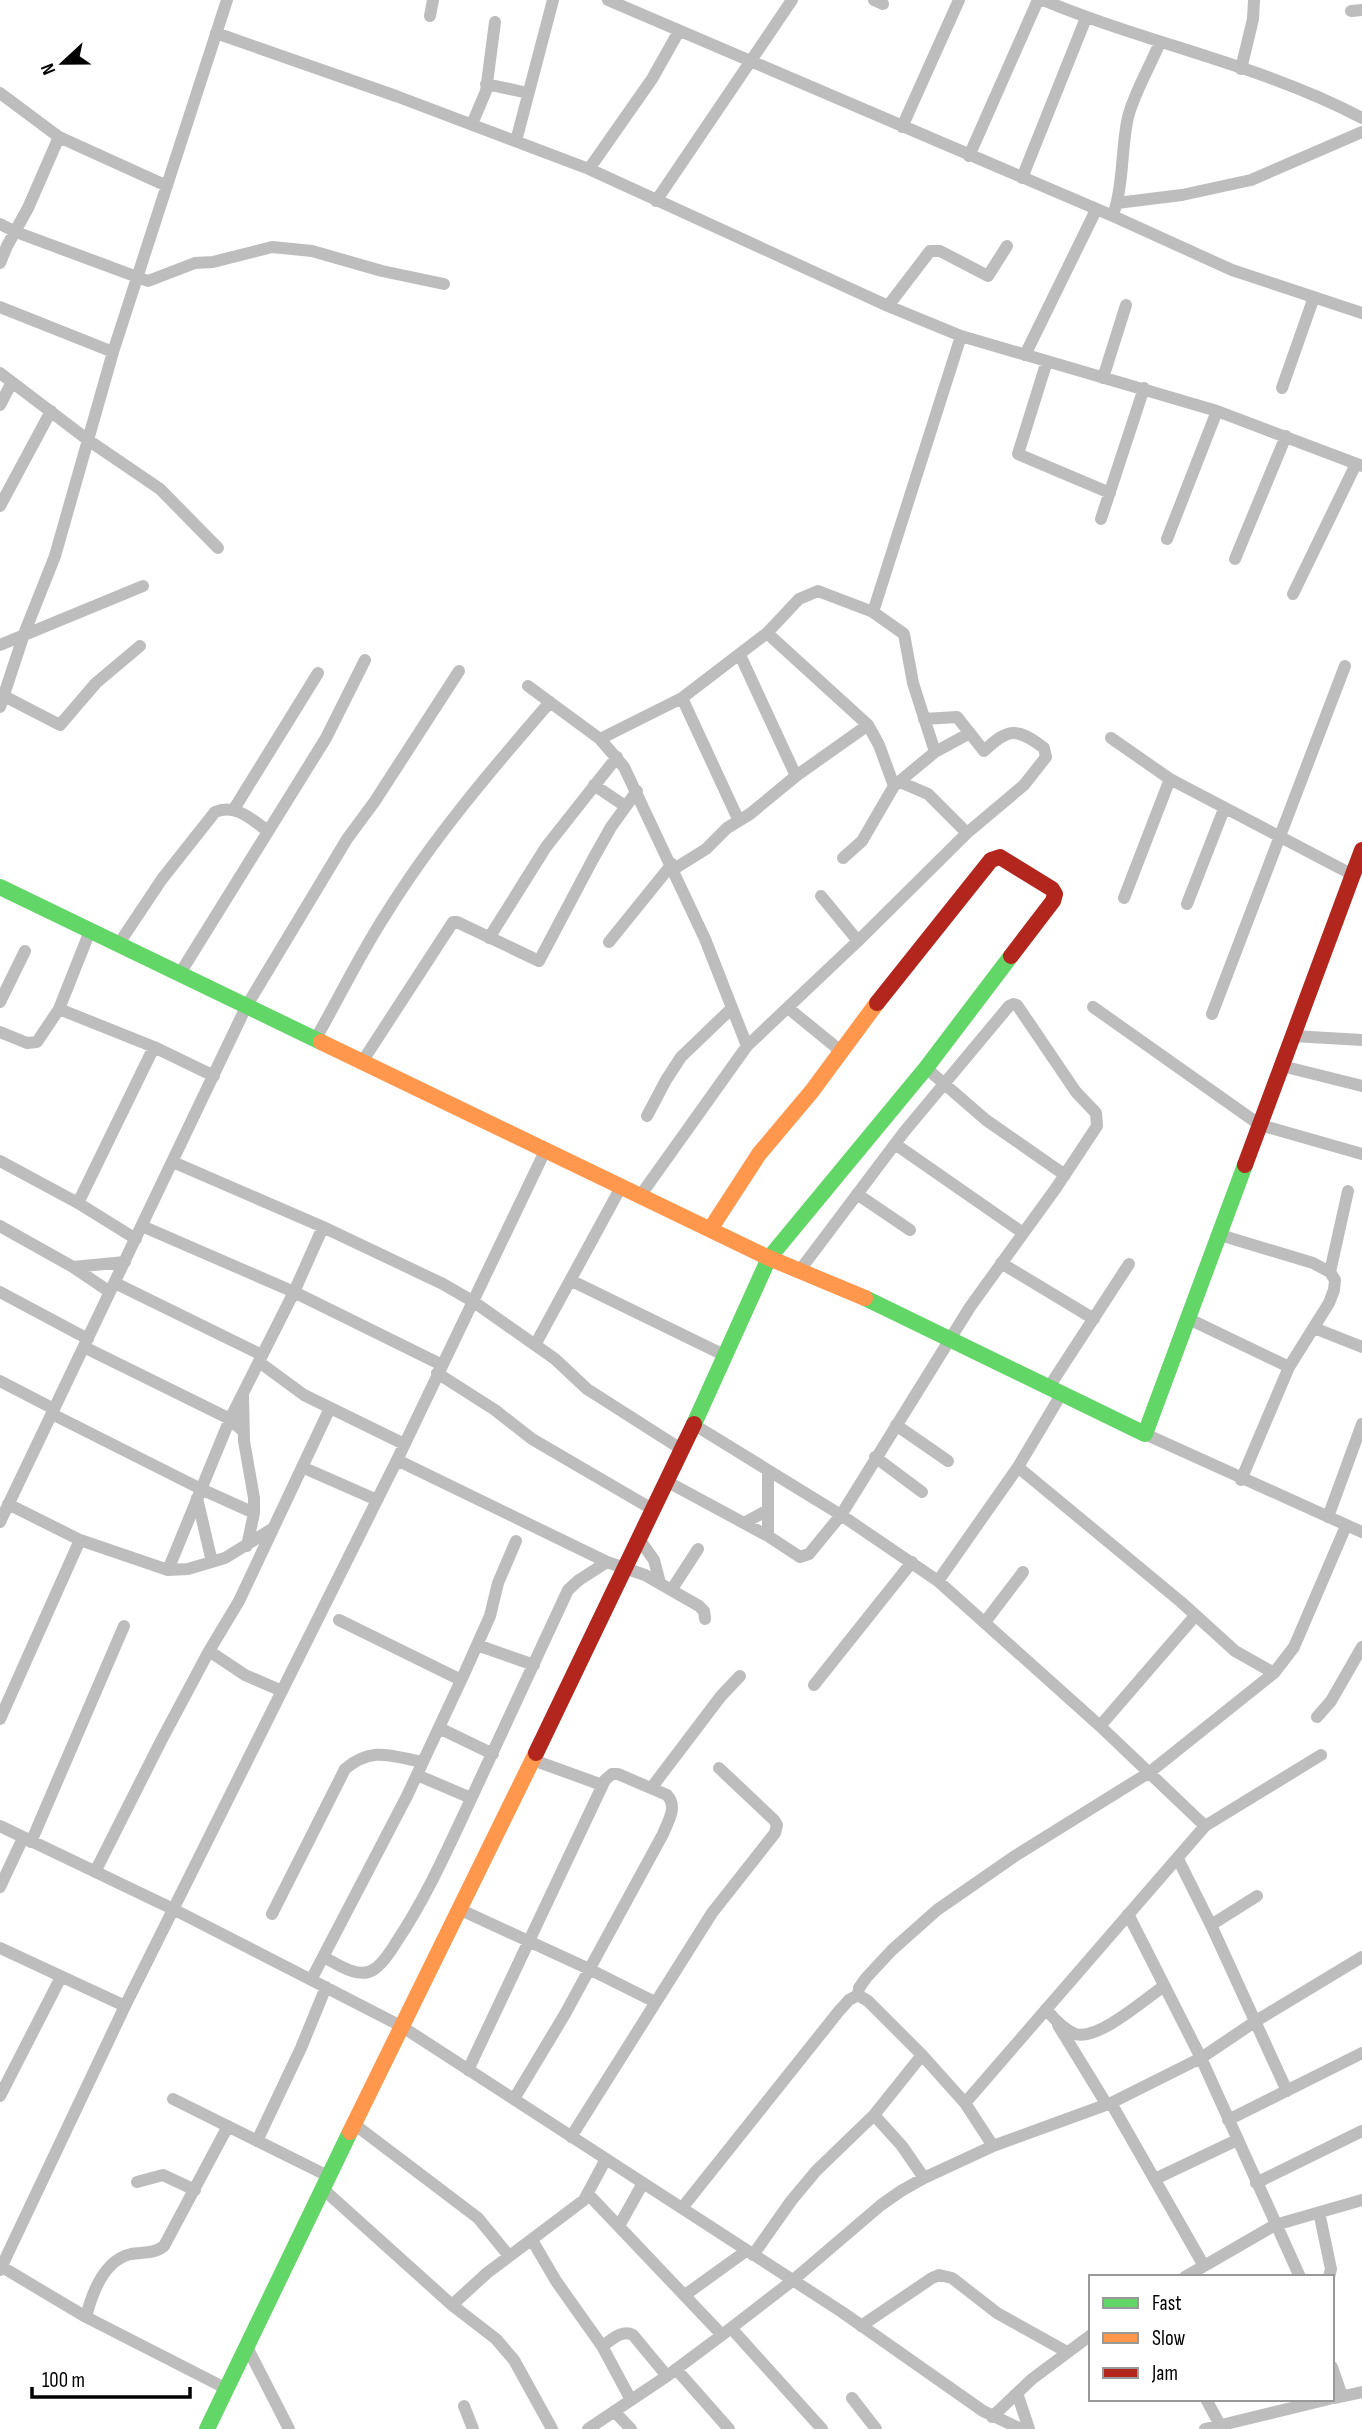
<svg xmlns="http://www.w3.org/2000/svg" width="1362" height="2429" font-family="'Sofia Sans Condensed',sans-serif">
<rect width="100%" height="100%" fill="#fff"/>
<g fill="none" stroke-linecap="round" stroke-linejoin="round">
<path stroke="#bdbdbd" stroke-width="12" d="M608,0L1113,216L1232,270L1362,313
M874,0L883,4
M1043,0C1148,44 1262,65 1362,118
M1351,11L1362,10
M430,16L433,0
M216,33L396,96L589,169L888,306L961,336L1217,411L1362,466
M1241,69L1253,19L1254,0
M486,84L528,93
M0,93L59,137L167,186
M472,124L486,91L495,22
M902,127L959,0
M516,141L553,0
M969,156L1038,0
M589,169L652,79L679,31
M1022,178L1086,18
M656,201L792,0
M1117,203L1182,195L1251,180L1362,132
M1115,209C1124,179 1121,148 1128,117C1135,91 1150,67 1160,42
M0,224L16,232L148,281L195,263L213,262L272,247L312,251L382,271L444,284
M0,263L7,246L28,208L59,137
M888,306L930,251H940L988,276L1007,246
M0,307L113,352
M1025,355L1096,210
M1047,361L1018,454L1110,493
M0,373L88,440L160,489L218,548
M1103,378L1126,305
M1282,388L1314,297
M0,405L12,382
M0,506L51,411
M1101,519L1144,388
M1167,539L1217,411
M1235,559L1286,436
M1293,594L1356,464
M873,612L961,336
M767,633L868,725L879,745L894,786L862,841L843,858
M0,645L143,586
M740,655L796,776
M528,686L600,739L624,767L705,939L747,1046
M4,696L60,725L96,683L140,646
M682,698L739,821
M0,707L24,634L55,556L113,352L227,0
M1111,738L1170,779L1353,875
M600,739L682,698L767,633L799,599L818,591L873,612L904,634L913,683L935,752
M900,782L928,794L967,833
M594,785L625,806
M894,786L935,752L970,733
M234,809L318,673
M674,869L706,849L727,828L750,814L796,776L868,725
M821,896L858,941
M1124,898L1170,779
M1187,904L1224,809
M489,938L546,847L617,757
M609,942L672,864
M118,945L162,879L215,812C236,803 252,820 268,831
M179,975L326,738L365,660
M0,1002L25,951
M1093,1007L1260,1125L1362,1154
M788,1008L842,1052
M59,1009L90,931
M1212,1014L1345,666
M0,1032L27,1043L37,1042L59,1009L154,1047L214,1076
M1293,1036L1362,1040
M315,1040C339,998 360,954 386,914C433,838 492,769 550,702
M362,1062L453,922H457L539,961L593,859L611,827L637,791
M1282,1066L1362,1086
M926,1068L986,1120L1065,1175
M647,1116L666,1080L681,1057L732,1008
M895,1144L1023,1233
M0,1161L78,1203L136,1239
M173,1162L323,1227L443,1284L474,1302L555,1359L587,1389L681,1449
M857,1194L910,1230
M640,1196L747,1046L858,941L967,833L1024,785L1046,757L1044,748C1017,727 1008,728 984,751L957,717L924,719
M78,1203L154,1047
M0,1226L73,1267L110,1292
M142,1226L294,1292L442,1365
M1220,1235L1313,1263L1330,1272L1335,1280L1334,1290L1329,1303L1289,1367L1241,1480
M1001,1263L1094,1319
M73,1267L125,1262
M1330,1272L1348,1191
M572,1281L726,1356
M115,1283L262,1355
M0,1292L88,1339
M1189,1319L1289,1367
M1314,1328L1362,1347
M535,1345L621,1187
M84,1347L230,1419L243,1431
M259,1362L304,1395L404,1444
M437,1373L495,1410L532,1439L652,1509
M0,1381L54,1409
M1049,1387L1129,1264
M243,1396L244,1441L254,1498V1513L247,1546
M52,1414L201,1489L254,1513
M693,1424L841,1515L938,1581L1100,1726L1205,1826
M896,1425L948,1461
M1145,1434L1362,1532
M875,1457L922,1492
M397,1460L607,1562L645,1575L699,1606L704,1611L705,1619
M302,1467L377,1500
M1018,1467L1181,1602L1235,1651L1274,1673
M666,1481L768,1536L800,1557L809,1554L841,1515L970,1307L1056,1188L1097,1126L1096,1113L1076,1092L1017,1005L1013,1004L1009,1006L904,1132L800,1270
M197,1498L212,1562
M8,1504L80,1540L168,1570L188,1569L225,1558L272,1529
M1328,1517L1362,1424
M0,1522L246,1007L347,839L375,801L459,671
M744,1523L768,1510
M768,1536V1472
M639,1539L654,1560L660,1583
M168,1570L230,1419L294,1292L323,1227
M938,1581L1018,1467L1062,1393
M672,1589L698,1549
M339,1620L461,1680
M985,1622L1023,1572
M477,1645L534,1665
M209,1651L245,1675L282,1691
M814,1685L912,1562
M1317,1717L1331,1701L1362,1647
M0,1719L80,1540
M1100,1726L1195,1616
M439,1728L493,1754
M533,1760L602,1785
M417,1775L471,1798
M652,1787L721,1696L740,1676
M0,1826L173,1909L401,2026L842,2312L983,2411L1021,2429
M31,1842L124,1626
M1178,1859L1211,1925L1287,2091
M95,1872L161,1741L209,1651L239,1601L330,1408
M0,1887L23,1838
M461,1910L589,1969L655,2002
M272,1914L345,1769C372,1746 391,1756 422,1762
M1128,1914L1201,2058L1300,2277
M1211,1925L1257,1896
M0,1948L125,2006
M324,1957C337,1964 358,1979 373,1970C383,1964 391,1951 397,1941C427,1896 448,1848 471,1799C503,1729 536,1660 568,1590L579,1580L607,1562
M311,1980L407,1796L464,1674L490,1616L498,1583L516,1541
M858,1995L859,1988L866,1978L892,1950L937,1910L1015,1856L1150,1772L1274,1673L1294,1647L1346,1526
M1046,2009C1054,2019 1063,2029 1075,2034C1098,2041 1145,1999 1164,1986
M1058,2025L1107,2105
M468,2070L605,1780L612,1774H618L667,1795C678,1807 668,1821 663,1834L565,2014L514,2099
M0,2096L61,1977
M173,2099L328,2176
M965,2103L1205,1826L1321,1755
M1111,2103L1204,2266
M874,2115L902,2146L924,2178
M1228,2120L1362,2053
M354,2124L478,2218L509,2256
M571,2137L712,1913L775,1833L777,1825L774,1820L719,1768
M257,2141L301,2048L326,1987
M1155,2179L1237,2140
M137,2182L163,2175L195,2190
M1256,2183L1362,2131
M323,2189L452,2305L496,2339L514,2360L552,2429
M588,2194L722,2335
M682,2208L839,2011L849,2000L858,1995L868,2001L922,2055L965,2103L993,2146
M1319,2212L1331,2269L1329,2277
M619,2226L643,2183
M532,2240L556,2281L602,2346C612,2340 622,2329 633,2335L667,2376
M753,2255L791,2201L816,2171L874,2115L922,2055
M2,2267L86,2317L227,2389
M0,2270L125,2006L397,1460L546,1149
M1185,2277L1275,2225L1362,2200
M685,2295L746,2251
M452,2305L487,2273L584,2200L606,2159
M86,2317C92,2293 104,2260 131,2254C142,2252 154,2254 164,2246L228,2126
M861,2326L932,2278L939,2275L952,2278L997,2313L1067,2352
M731,2328L822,2429
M602,2346L631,2400
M247,2347L289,2429
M1332,2367L1342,2396
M676,2369L729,2429
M1017,2393L1029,2429
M852,2398L876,2429
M1335,2398L1362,2392
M1206,2399L1220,2425
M464,2406L473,2429
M614,2411L631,2429
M992,2417L1032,2379L1091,2335
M588,2429L667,2376L722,2335L792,2281L881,2205L901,2191L924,2178L993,2146L1111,2103L1201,2058L1256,2021L1362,1957
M1205,2429L1329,2399"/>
<path stroke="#63d668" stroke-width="16" d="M0,887L321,1042
M865,1298L1145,1434L1245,1165
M694,1424L769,1258L926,1068L1011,956
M207,2429L350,2132"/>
<path stroke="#ff974d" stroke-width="16" d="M321,1042L769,1258L865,1298
M711,1228L759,1154L812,1091L877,1003
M350,2132C411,2005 475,1880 536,1753"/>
<path stroke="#b3261e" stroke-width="16" d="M877,1003L991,860L1000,857L1052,889L1055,894L1053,901L1011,956
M1245,1165L1362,850
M536,1753L694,1424"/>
</g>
<rect x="1089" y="2275" width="245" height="126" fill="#ffffff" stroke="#999999" stroke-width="2"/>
<rect x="1103" y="2298" width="35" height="10" fill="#63d668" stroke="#999999" stroke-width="2"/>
<text x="1152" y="2310" font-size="21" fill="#000000">Fast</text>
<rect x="1103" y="2333" width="35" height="10" fill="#ff974d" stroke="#999999" stroke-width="2"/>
<text x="1152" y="2345" font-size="21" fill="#000000">Slow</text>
<rect x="1103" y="2368" width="35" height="10" fill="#b3261e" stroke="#999999" stroke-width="2"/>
<text x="1152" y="2380" font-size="21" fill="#000000">Jam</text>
<g transform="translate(63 63) rotate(248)" stroke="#ffffff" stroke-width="5" paint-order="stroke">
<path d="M0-5L12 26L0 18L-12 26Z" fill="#000000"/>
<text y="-10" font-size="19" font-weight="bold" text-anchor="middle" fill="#000000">N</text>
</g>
<path d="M32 2387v10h158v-10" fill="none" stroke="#000000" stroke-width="3.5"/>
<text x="42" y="2387" font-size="21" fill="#000000" stroke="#ffffff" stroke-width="5" paint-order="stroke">100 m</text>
</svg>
